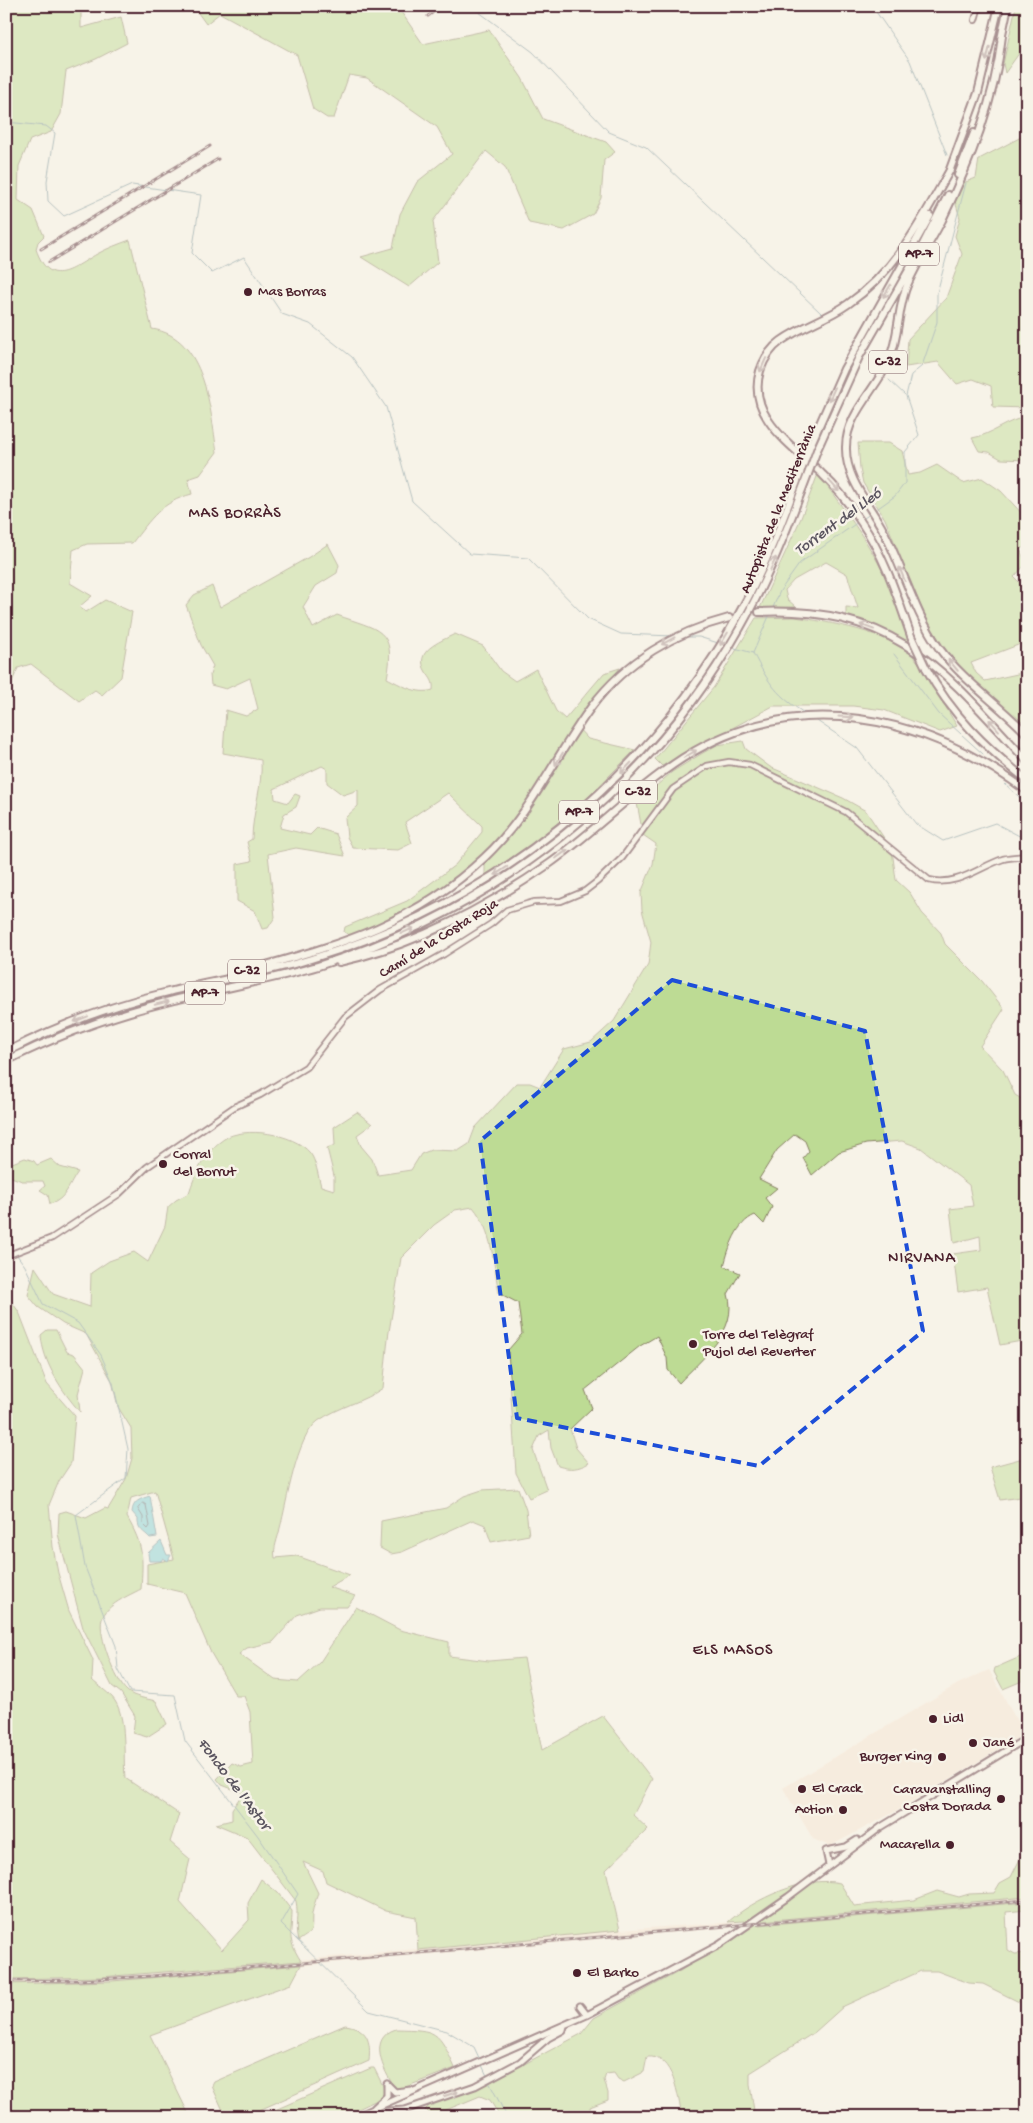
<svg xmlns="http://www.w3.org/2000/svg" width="1033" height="2123" font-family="'Gochi Hand',sans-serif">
<rect width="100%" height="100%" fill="#f7f3e8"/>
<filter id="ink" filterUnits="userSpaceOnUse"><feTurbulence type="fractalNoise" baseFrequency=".02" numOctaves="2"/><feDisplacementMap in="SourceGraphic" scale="10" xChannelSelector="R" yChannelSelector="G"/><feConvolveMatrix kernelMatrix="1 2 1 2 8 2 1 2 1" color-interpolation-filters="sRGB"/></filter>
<g filter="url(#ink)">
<path fill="#f4e4d2" d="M989,1670L1024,1734L898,1810L830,1846L813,1839L783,1788L958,1684Z
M1027,1897V1902L759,1925L761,1921Z
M737,1922L732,1927L206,1974L45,1984H6V1979H69L137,1975L620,1930Z"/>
<path fill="#bddb94" stroke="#847d60" d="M6,6H81V28L121,17L127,43L96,59L66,71L61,114L51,132L30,140L19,166L18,200L33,210L44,236L38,242L36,249C50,290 72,268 97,254C108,248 119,244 130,240L152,329C206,337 210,409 217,452L200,475L188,479L192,494C161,502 151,519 132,543L87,544L73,550L70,583L92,596L79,607L86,612L105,600L132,612L121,677L102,695L95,690L79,701L31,664L18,668L8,691L12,751H6Z
M193,6H397L423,44L489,30L522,78L543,119L606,142L615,152L604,160L601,198L593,214L564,230L529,223L505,167L486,151L433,221L438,262L409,287L361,257L393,248L400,214L417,182L452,154L437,127L367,78L349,75L334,118H327L313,109L297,55L220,13L206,24Z
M1016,6H1027V54L1020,52L1005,73L1003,64Z
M1027,134V408L993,407L991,386L973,379L957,384L938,362L906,367L908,339L946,298L962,254L955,236L960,218L955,201L963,183L976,178L979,159Z
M1027,417V460L1001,459L989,452L979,451L972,438C992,435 1006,420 1027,417Z
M858,443H889L902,451L908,475L920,473L937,465L963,483L982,478L1001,491L1027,519V546L1020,549L1026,564L1014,577L1027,590V637L1018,645L971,663L976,673L985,681L1022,673C1025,686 1028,702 1020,713L1027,719V728L968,677L946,650L927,621L885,519L863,483L860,469Z
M818,474C858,528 893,574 908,641L871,624L846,616V607L858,608L847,574L826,562L794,580L785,590L787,599L796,607L760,608L801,518Z
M328,544L339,565L337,573L316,586L303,607L313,628L337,615C378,630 397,628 387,678C401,685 417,695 433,690C434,682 431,679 426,672C413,651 439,642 455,634L483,646L501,671L515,681L536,669L556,711L565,719L604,673L620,668L575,725L588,739L635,750L584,801L532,844L485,875V853L451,883L422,904L351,936L344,932L345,927L407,901L455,865L482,832V826L448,793L405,822L412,843L398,850L353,848L347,837L345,818L358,806V790L343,795L327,783V769L322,766L274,789L275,799L288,803L295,794L300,796L296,807L284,814L280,828L310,835L317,828L336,834L345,856L296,848L268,854L275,917L268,928L262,929L255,911L237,901V864L252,861L247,842L252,839C252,812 263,787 261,760L223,753L226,710L246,716L258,709L250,678L226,689L211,685L210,675L213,666L201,645L186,605L194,595L212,586L220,607L309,557Z
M795,617C828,622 890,632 914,657C928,673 945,707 957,726L940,732L884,710L853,706H773L662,766L655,759L714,687L756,618Z
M743,741L746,749L770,767L843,798L866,811L892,850L896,880L910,893L922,913L941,933L945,944L982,981L1004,1009L980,1046L1003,1070L1015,1095L1027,1102V1340L1000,1345L987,1287L958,1292L953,1254L981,1250L980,1236L954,1243L950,1209L973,1206L969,1185L921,1148L902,1141L866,1144L839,1152L812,1175L803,1158L809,1151L805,1141L795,1134L777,1150L759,1179L777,1188L765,1198L772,1207L764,1224L755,1215C736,1223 729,1247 724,1266L740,1273L728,1294C739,1331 702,1358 679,1383L668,1370L667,1358L657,1336L640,1346L585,1390L592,1408L570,1429L576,1448L589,1463C578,1469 571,1470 558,1466L551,1448L549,1430L539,1436L533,1450L547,1490L529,1498L516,1473L508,1350L522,1334L518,1303L499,1293C493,1264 493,1231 473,1207L455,1210L434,1225L401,1258L388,1338L383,1388C363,1402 338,1407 318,1421C296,1437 287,1503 280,1528C278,1539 273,1547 275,1558L297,1556L350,1575L329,1587L355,1596L347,1607H320L297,1615L273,1642L247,1648L239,1654L275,1680L298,1682L320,1662L356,1607L400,1630L449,1642V1656L489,1661L524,1658L542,1750L603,1716L652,1779L633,1815L648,1829L606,1870L620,1930L418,1950L416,1917L386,1911L326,1882L323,1871L303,1862L318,1893C316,1900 313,1907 312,1914C311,1932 315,1930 298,1941C294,1927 299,1916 296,1901L247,1837L216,1824L232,1820V1809L243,1793L222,1785L217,1779L232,1763L241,1767L253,1764L250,1712L244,1696H236L211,1653L185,1593L147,1584V1564L174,1559L155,1491L131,1498L127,1517C144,1547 143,1556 141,1589C128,1596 107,1604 102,1619C97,1634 116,1682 127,1691C133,1697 148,1699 156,1701L167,1724L147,1737L133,1733L135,1716L121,1693L112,1686L83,1628L58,1534L59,1513L66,1511L86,1518L105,1508L108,1509L126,1479L132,1458L131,1428L118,1407L112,1381L86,1334L63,1324L38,1307L28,1295L35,1267L53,1294L90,1307L91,1273L109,1261L134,1252L148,1262L165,1226L168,1207L176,1200L189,1193C195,1174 205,1151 224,1139C244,1126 294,1133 310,1153C316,1160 318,1176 321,1186L334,1190V1176L327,1148L335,1145L334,1127L357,1112L372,1124L357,1135L361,1146L372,1159L378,1175L411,1170L421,1154L431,1150L458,1151L469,1144L475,1128L517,1083H530L540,1087L564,1049L591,1042L614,1021L648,965L651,942L642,910L641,893L653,864L656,844L643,835L637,803L672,772L701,754L717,745Z
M25,1158L34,1161L37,1165L51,1159L60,1167L78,1172C69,1184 66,1200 50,1204L48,1195L40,1190L45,1186L43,1181H22L11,1177L7,1165Z
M6,1294L19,1312L47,1384L75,1416L71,1463L59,1481L49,1505L53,1547L58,1573L69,1611L93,1660L92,1680C99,1687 110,1693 115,1701C127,1720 123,1755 125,1778L179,1814L170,1842L190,1859L180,1902L222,1950L249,1920L248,1903L261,1879L278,1893L292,1911C292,1936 286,1937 301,1961L101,1977L6,1979Z
M47,1330H56L67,1352L74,1354L85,1368L78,1394L80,1412C62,1391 43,1363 41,1335Z
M1027,1457V1496L1000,1500L990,1467Z
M518,1488L526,1510L529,1535L491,1542L485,1525L473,1520L402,1552L391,1554L380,1548L381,1521L446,1508L464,1496L482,1490Z
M1027,1654V1679L1003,1689L994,1672L995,1668Z
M1027,1845V1897L761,1921L759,1925L1027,1902V1910L1006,1912L1008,1950L1015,1954L1027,1953V2006L983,1984L969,1983L937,1971H921L844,2006L815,2032L750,2073V2085L755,2117H682C678,2097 674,2054 647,2057L644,2072L624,2082L618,2079L614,2073L606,2074L604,2080L608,2093V2100L590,2107L591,2117H500L490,2100L480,2096L434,2115H430L425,2110L430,2105L479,2088L581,2034L594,2018L680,1971L749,1928L744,1921L728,1922C754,1899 805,1875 840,1883L854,1906L914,1900L937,1891L959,1897L969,1894L994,1893L1000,1883L1011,1877Z
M301,1965L291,1984L150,2035L190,2117H6V1984L112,1981Z
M345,2025C368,2028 371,2041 369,2061L244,2117H226L212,2086L214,2082Z
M396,2029C437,2030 438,2030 455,2068L403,2088H395C383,2070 367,2038 396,2029Z
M371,2068H374L385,2090L383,2097L342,2117H259Z"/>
<path fill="#7fd0d7" stroke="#6a8992" d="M150,1496L157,1537L150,1538C145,1532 137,1530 138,1519L132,1512C133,1501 140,1499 150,1496Z
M161,1541L167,1555H171L168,1561L163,1558L161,1561H149L148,1553Z"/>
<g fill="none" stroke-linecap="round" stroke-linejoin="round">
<path stroke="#5f6670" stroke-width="1" d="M143,1503L146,1505L150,1526L148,1529L143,1524V1517L138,1509Z"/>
<path stroke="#6a8992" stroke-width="1" d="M872,6L910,61L947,155
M475,9L533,52L609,132L646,147L821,313
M6,122L46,126L55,133L47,181L48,201L64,216L132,185L201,195L192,253L212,273L244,257L282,314L310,324L352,357L386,407L412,501L470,554L528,558L588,619L621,634L673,636
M889,380L905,395
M874,511L895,496L905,483V452L919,435L906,396L911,375L922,366L937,322V293L966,183
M861,520L870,514
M772,610L780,591L800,563L858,522
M685,637H699L718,643
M731,647L753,653C769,684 777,696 806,714
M753,653L770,614
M894,654L939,714L983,754
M814,719L857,748L916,824L943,841L995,823L1027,840
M1005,784L1027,804
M6,1244L14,1252
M17,1255L25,1266L43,1304L78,1323L101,1355L113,1383L128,1449L126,1478L76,1515L85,1567L116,1646L118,1669L130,1692L175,1695L185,1741L258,1836L298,1894L281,1924L369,2011L447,2031L474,2047L480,2060
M481,2063L488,2078
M489,2082L507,2117"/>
<path stroke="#d4c9c2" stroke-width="6" stroke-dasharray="6 3" stroke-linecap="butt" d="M735,616L759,612"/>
<g stroke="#4a1f2b" stroke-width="8">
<path id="secondary" d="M975,20L979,6
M6,1256L52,1238L119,1194L147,1167L234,1107L260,1095L306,1067L345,1017L380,990L444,954L491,924L507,910L534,902L561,901L585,891L598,881L622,858L673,789L707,766L729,762L750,765L846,812L929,880C957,887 979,867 1003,859C1011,857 1019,857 1027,856"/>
</g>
<g stroke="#4a1f2b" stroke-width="9">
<path id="primary" d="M829,1865L826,1851L846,1847L857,1840
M580,2006L587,2015
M387,2084L395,2092L411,2090
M374,2108L387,2096V2084
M372,2112L405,2110L475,2086L520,2062L548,2038L563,2030L564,2026
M355,2117L587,2015L719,1945L788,1897L881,1827L1027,1738"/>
</g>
<g stroke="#4a1f2b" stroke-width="10">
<path id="highway" d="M1002,36C995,100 970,162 942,220C931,241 918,261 908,283C897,307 900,335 889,360C877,389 846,414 846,447C845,478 869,504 883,530C903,568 914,612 939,648C964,682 999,704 1027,734
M1001,39L1008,6
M949,172L978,93L999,6
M958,175L974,133
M810,446L844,369L930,216
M817,450L859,357L917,256L948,195
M759,612C895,606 943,669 1027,761
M911,636C897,596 885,557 861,522C850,505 838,489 823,475C795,447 746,418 760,371C764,359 771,348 781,341C802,326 827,319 848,304C897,270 921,221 950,170
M926,668C951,714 986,748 1027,780
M339,962C413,946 487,907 549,864C595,831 635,789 683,758C797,686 924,715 1027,791
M238,973C333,946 410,928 485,857C531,814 555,756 592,706C626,661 675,632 729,618
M6,1052C57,1026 112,1005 168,992C215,980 264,974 311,959C494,903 648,780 740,612C766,566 784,517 802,468
M6,1061C60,1034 116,1014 174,1000C222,988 271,980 318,966C495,910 648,791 740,628C768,579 788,527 808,474"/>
</g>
<use href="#secondary" stroke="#f7f3e8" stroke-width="4.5"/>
<use href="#primary" stroke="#f7f3e8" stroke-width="5"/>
<use href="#highway" stroke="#f7f3e8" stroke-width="6"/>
<g stroke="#4a1f2b" stroke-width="3">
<path id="rail" d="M428,16L441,6
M41,249L210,146
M49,262L218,159
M6,1981L80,1980L152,1976L1027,1900"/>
</g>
<use href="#rail" stroke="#f7f3e8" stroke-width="1" stroke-dasharray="4" stroke-linecap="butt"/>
<g stroke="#4a1f2b" stroke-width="10" stroke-linecap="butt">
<path id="highway-bridge" d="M802,468L810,446
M808,474L817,450
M911,636L926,668"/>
</g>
<use href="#highway-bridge" stroke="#f7f3e8" stroke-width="6"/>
</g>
<defs><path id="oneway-shaft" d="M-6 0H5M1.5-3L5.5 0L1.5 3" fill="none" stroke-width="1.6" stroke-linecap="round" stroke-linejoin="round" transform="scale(1.25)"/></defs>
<g stroke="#a0898a">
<use href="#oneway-shaft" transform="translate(988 54) rotate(104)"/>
<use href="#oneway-shaft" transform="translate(887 291) rotate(121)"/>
<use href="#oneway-shaft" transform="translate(763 365) rotate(114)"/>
<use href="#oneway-shaft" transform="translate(832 394) rotate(114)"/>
<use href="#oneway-shaft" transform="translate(834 486) rotate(48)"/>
<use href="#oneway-shaft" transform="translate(773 564) rotate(-66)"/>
<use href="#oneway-shaft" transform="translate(902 574) rotate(-112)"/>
<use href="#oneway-shaft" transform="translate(867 627) rotate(-160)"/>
<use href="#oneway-shaft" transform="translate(724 639) rotate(121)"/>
<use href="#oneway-shaft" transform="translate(668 641) rotate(151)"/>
<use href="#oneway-shaft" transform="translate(953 665) rotate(-130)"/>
<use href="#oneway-shaft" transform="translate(846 717) rotate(3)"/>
<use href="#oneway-shaft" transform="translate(994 725) rotate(-132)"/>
<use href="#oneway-shaft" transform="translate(690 754) rotate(-30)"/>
<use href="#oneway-shaft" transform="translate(559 759) rotate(121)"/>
<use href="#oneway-shaft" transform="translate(626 768) rotate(134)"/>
<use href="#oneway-shaft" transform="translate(562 854) rotate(-36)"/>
<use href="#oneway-shaft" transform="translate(501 871) rotate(147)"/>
<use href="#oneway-shaft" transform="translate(407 931) rotate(-24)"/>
<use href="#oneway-shaft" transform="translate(162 1003) rotate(-14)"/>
<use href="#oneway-shaft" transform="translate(81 1019) rotate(159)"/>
<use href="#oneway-shaft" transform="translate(451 2094) rotate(-18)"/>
</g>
</g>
<path d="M0 0H1033V2123H0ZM672,980L865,1031L923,1331L759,1466L517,1418L480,1141Z" fill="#f7f3e8" fill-opacity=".55" fill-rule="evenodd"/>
<path fill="none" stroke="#1d4ed8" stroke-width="4" stroke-dasharray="10 6" stroke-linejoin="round" d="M672,980L865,1031L923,1331L759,1466L517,1418L480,1141Z"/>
<g fill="#4a1f2b" stroke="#f7f3e8" stroke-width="2">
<circle cx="248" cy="292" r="5"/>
<circle cx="163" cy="1164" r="5"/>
<circle cx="693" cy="1344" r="5"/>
<circle cx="933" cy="1719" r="5"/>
<circle cx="973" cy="1743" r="5"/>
<circle cx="942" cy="1757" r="5"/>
<circle cx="802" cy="1789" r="5"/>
<circle cx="1001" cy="1799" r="5"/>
<circle cx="843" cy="1810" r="5"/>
<circle cx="950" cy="1845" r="5"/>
<circle cx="577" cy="1973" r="5"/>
</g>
<g text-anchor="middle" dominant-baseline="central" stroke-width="5" stroke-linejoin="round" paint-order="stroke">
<g fill="#f7f3e8" stroke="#7e5f64" stroke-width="1">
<rect x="899" y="242.5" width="40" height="23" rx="4"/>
<rect x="869" y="350.5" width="38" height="23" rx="4"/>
<rect x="619" y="780.5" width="38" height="23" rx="4"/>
<rect x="559" y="800.5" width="40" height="23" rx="4"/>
<rect x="228" y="959.5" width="38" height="23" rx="4"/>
<rect x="185" y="981.5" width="40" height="23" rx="4"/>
</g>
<g font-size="14" font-weight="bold" fill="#4a1f2b">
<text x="919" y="254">AP-7</text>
<text x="888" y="362">C-32</text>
<text x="638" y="792">C-32</text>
<text x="579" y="812">AP-7</text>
<text x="247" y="971">C-32</text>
<text x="205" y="993">AP-7</text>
</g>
<g font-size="15" fill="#4a1f2b" stroke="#f7f3e8" text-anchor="start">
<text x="258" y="292">Mas Borras</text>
<text x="173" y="1155">Corral<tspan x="173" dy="17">del Borrut</tspan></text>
<text x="703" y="1335">Torre del Telègraf<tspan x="703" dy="17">Pujol del Reverter</tspan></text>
<text x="943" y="1719">Lidl</text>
<text x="983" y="1743">Jané</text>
<text x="932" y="1757" text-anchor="end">Burger King</text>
<text x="812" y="1789">El Crack</text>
<text x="991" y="1790" text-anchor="end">Caravanstalling<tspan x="991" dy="17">Costa Dorada</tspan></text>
<text x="833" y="1810" text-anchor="end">Action</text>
<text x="940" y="1845" text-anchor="end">Macarella</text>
<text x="587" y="1973">El Barko</text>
</g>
<g font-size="15" fill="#4a1f2b" stroke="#f7f3e8">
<text transform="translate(779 509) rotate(-68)">Autopista de la Mediterrània</text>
<text transform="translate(439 939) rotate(-32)">Camí de la Costa Roja</text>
</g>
<g font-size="16" letter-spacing="1" fill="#4a1f2b" stroke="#f7f3e8">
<text x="235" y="514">MAS BORRÀS</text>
<text x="922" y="1259">NIRVANA</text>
<text x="733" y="1651">ELS MASOS</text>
</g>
<g font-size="16" font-style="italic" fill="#5a545f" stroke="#f7f3e8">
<text transform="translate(839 523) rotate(-36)">Torrent del Lleó</text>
<text transform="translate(233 1785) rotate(53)">Fondo de l'Astor</text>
</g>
</g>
<rect width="1033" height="2123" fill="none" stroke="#f7f3e8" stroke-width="25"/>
<rect x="12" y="12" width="1008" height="2098" fill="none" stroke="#4a1f2b" stroke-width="2" filter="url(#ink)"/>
</svg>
